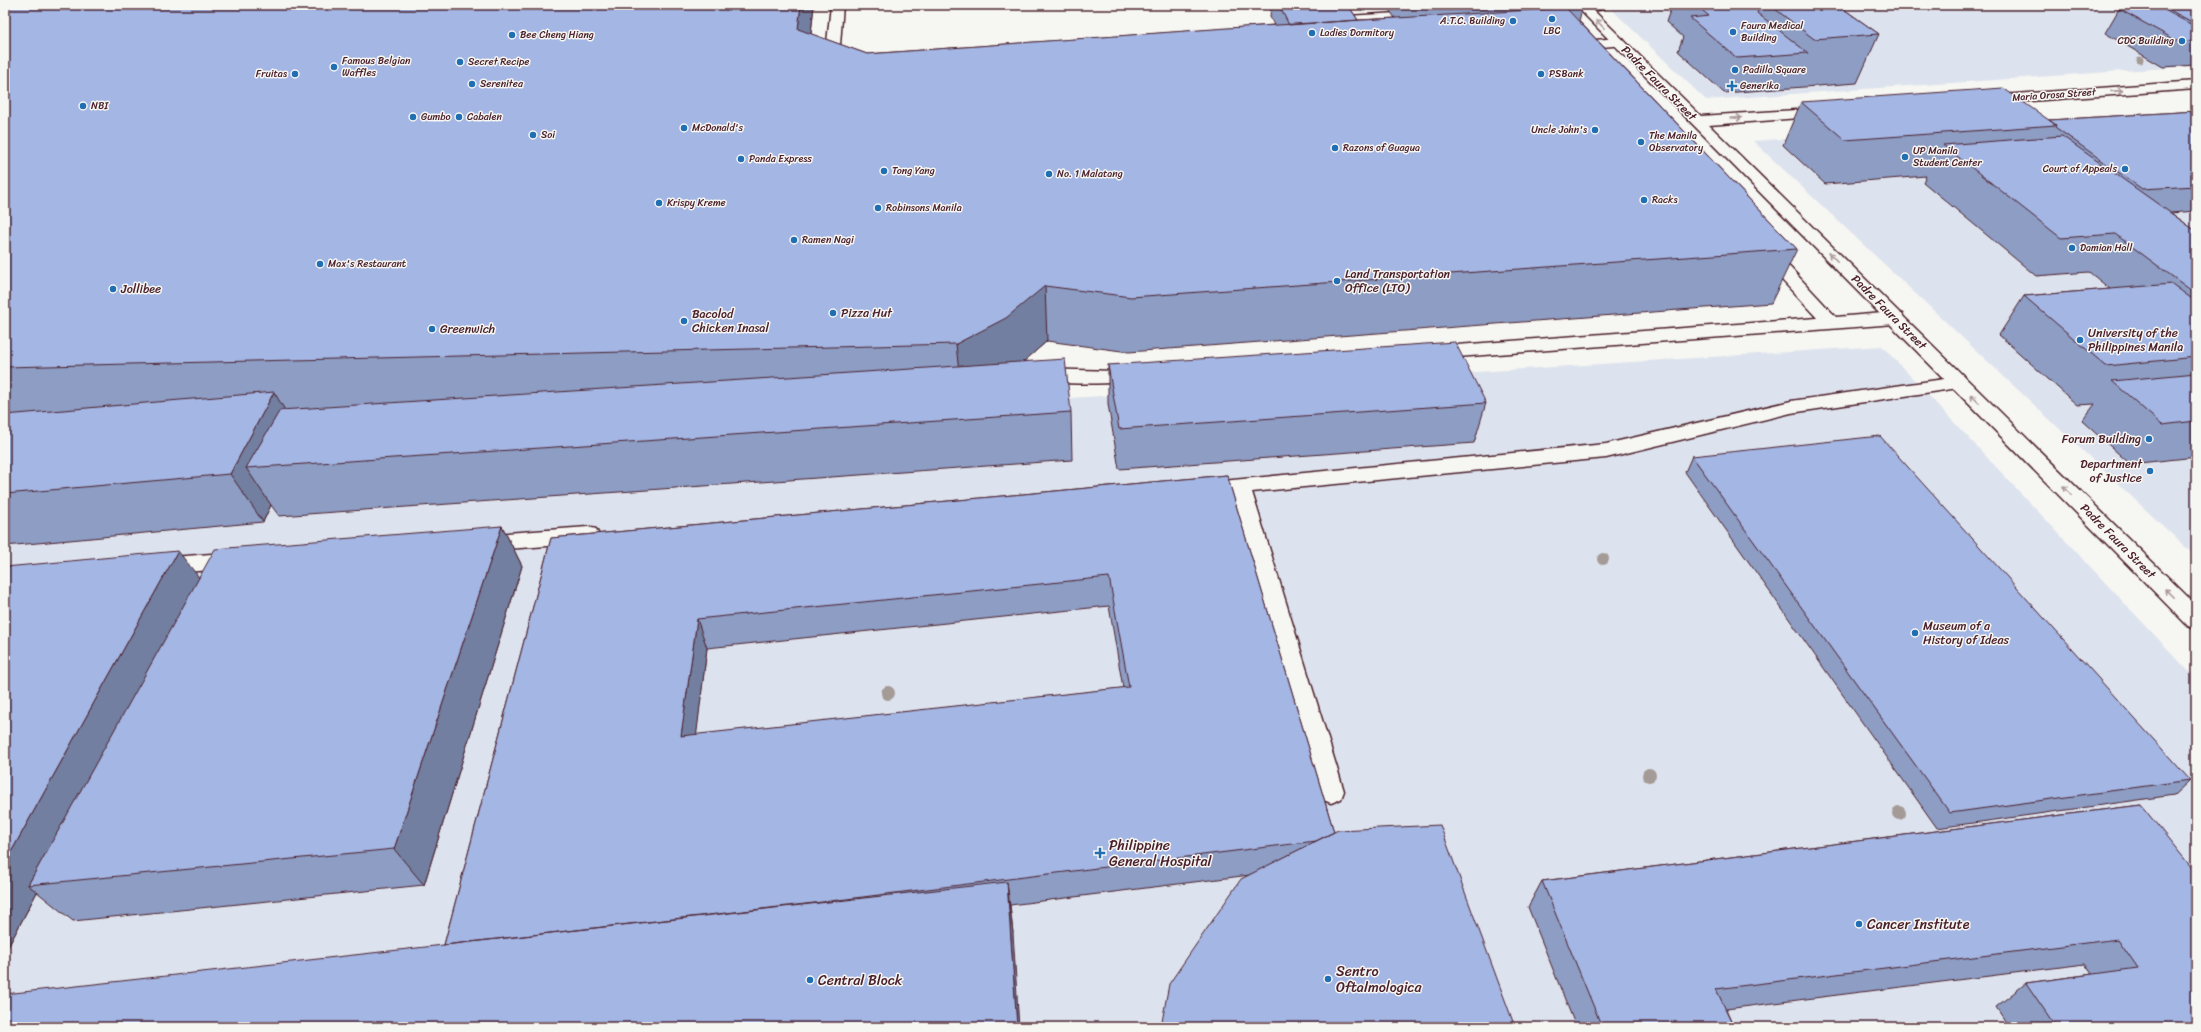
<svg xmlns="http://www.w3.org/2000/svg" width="2201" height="1032" font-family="Sriracha,sans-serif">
<rect width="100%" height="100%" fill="#f6f6f2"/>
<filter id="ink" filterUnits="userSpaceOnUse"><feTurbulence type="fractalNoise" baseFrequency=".025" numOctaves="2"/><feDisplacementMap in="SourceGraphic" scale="8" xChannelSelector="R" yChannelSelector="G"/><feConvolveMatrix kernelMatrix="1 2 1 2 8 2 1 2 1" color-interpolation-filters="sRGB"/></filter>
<g filter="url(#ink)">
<path fill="#dde3ee" d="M1607,5H2196V66L1706,100Z
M2196,111V557L1753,141Z
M1882,346L2196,679V1027H5V443L1007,402Z"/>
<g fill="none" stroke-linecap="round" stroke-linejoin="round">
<g stroke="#4a1f2b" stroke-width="3">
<path id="lane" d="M831,5H843L838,72L831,76L824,72Z
M1375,5H1446L1440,9L1321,16L1315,12L1321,8Z
M1578,5H1609C1604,11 1586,12 1578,10L1577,7Z
M1618,38L1623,39L1625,42L1623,45L1571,50L1564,46L1571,42Z
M1766,247L1772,248L1836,317L1895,312L1902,314L1904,318L1902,322L1895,324L1430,359L1423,357L1420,353L1423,349L1430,347L1817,318L1760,256L1757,252L1760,248Z
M1037,369L1116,371L1138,369L1145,371L1148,375L1145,379C1122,385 1052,385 1030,379L1027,375L1030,371Z
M1958,377L1965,379L1968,383L1965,387L1791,413L1606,458L1252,492L1344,791L1341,799L1331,803L1321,799L1318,791L1231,494L1201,497L1193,495L1190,490L1193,485L1201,483L1606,444L1791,401Z
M588,527L596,529L599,535L596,541L588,543L481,551L473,549L470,543L473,537L481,535Z
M237,552L245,554L248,560L245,566L237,568L160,574L152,572L149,566L152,560L160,558Z"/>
</g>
<g stroke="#4a1f2b" stroke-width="3">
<path id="secondary" d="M1575,5H1588L1701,116L1826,108L1831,109L1833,112L1831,115L1826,116L1709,125L2196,605V629L2188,626Z
M2196,81V89L1988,104L1983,103L1981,100L1983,97L1988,96Z"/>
</g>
<use href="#lane" fill="#f6f6f2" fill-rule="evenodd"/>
<use href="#secondary" fill="#f6f6f2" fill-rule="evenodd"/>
</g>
<g fill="#a49a96">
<circle cx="2140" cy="60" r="3.5"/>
<circle cx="1603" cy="559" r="6"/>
<circle cx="888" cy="693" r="7"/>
<circle cx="1649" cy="775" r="7"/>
<circle cx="1899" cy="813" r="7"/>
</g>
<path fill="#8d9dc4" stroke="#4a1f2b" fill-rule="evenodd" d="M5,5H814L811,34L867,54L1274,25L1270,17L1271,5H1348L1358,20L1395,18L1390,11L1391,5H1583L1579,21L1797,249L1771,303L1129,352L1047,341L1023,362L1071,412L1072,460L279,516L271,505L263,522L5,546Z
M1672,5H1838L1879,34L1857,83L1724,93L1678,51L1683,37L1666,22Z
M2152,5H2196V65L2163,67L2105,33L2119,9L2152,6Z
M1801,102L2049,120L2196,111V211L2171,213L2196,231V457L2130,464L2082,421L2095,404L2077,405L1999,335L2024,296L2110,289L2089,272L2036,276L1923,182L1926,176L1825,184L1783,145Z
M1108,365L1486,403L1474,443L1119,469L1108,404Z
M1692,456L2190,780L2174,795L1937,828L1685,472Z
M1227,475L1334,832L1250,875L1010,905L1013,933L444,945L551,538ZM1109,606L1123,688L696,735L707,648Z
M502,526L522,566L424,885L73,921L37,892L5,953V567L199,577Z
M2141,805L2196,1027H2009L1996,1007L2026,983L2092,974L2085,964L1726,1009L1734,1027H1576L1528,907L1542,881Z"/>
<path fill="#737fa0" stroke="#4a1f2b" d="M801,5H814L806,78L798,29Z
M1045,286L1047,341L1010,374L962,400L956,344Z
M274,392L303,440L246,468L271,505L263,522L230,474Z
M502,526L522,566L424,885L394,849Z
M178,551L201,580L28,885L37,892L5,953V863Z
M697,619L707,648L693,764L681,736Z
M1007,882L1013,933L1019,1027H1017Z"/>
<path fill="#a4b6e4" stroke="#4a1f2b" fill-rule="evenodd" d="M5,5H801L798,29L867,54L1227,28L1566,8L1797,249L1131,297L1045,286L1006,318L956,344L5,367Z
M1279,5H1348L1358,20L1289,25Z
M1696,5H1760L1757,13L1808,53L1737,58L1690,18L1709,16Z
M1770,5H1838L1879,34L1814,39Z
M2160,5H2196V24Z
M2157,6L2196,27V41L2179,42L2119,9Z
M2003,88L2056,125L1845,140L1801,102Z
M2196,111V186L2142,189L2055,127L2056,125L2049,120Z
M2062,136L2196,231V294L2115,234L2061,238L1943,145Z
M2172,284L2196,302V357L2106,366L2024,296Z
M1455,342L1486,403L1119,429L1108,365Z
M1065,359L1071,412L246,468L280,410Z
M2196,373V421L2162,425L2112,381Z
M274,392L230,474L5,494V415Z
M1880,436L2190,780L1950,813L1692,456Z
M1227,475L1334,832L1316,841L814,903L444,945L551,538ZM1109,577L1129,687L681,736L697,619Z
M502,526L394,849L28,885L215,549Z
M178,551L5,863V567Z
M2141,805L2196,873V1027H2056L2026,983L2138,968L2118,939L1716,989L1734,1027H1602L1542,881Z
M1440,825L1515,1027H1161L1169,984L1241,879L1338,830Z
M1007,882L1017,1027H5V994Z"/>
<defs><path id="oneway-shaft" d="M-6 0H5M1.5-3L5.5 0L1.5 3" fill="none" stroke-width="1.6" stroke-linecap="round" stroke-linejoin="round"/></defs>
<g stroke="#a99598">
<use href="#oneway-shaft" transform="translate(1600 24) rotate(-135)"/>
<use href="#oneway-shaft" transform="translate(2117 91) rotate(-4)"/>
<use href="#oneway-shaft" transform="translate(1736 118) rotate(-4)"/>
<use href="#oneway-shaft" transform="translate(1833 257) rotate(-135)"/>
<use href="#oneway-shaft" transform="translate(1975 399) rotate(-136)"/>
<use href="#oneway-shaft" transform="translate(2067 490) rotate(-135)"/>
<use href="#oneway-shaft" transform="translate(2169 593) rotate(-135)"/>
</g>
</g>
<g fill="#1f6fb2" stroke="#f6f6f2" stroke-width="1.5">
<circle cx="1552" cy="19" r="4"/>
<circle cx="1513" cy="21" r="4"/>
<circle cx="1733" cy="32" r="4"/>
<circle cx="1312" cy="33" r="4"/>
<circle cx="512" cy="35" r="4"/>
<circle cx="2182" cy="41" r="4"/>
<circle cx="460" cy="62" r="4"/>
<circle cx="334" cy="67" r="4"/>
<circle cx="1735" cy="70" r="4"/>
<circle cx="295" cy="74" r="4"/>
<circle cx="1541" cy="74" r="4"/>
<circle cx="472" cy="84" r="4"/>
<path d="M1730 80h4v4h4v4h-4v4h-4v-4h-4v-4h4z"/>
<circle cx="83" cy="106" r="4"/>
<circle cx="413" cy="117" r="4"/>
<circle cx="459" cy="117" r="4"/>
<circle cx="684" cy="128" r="4"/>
<circle cx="1595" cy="130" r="4"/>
<circle cx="533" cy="135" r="4"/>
<circle cx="1641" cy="142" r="4"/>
<circle cx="1335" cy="148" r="4"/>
<circle cx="1905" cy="157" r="4"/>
<circle cx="741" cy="159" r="4"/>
<circle cx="2125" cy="169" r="4"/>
<circle cx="884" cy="171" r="4"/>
<circle cx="1049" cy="174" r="4"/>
<circle cx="1644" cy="200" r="4"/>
<circle cx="659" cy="203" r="4"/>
<circle cx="878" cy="208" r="4"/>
<circle cx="794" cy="240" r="4"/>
<circle cx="2072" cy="248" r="4"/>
<circle cx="320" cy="264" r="4"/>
<circle cx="1337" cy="281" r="4"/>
<circle cx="113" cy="289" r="4"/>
<circle cx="833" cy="313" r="4"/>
<circle cx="684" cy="321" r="4"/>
<circle cx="432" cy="329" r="4"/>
<circle cx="2080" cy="340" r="4"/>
<circle cx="2149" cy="439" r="4"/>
<circle cx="2150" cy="471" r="4"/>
<circle cx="1915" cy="633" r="4"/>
<path d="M1098 847h4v4h4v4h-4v4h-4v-4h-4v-4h4z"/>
<circle cx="1859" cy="924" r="4"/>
<circle cx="1328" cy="979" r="4"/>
<circle cx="810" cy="980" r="4"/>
</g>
<g text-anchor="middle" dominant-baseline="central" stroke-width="3" stroke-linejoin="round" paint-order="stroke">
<g font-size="10" fill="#4a1f2b" stroke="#f6f6f2" text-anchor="start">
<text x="1505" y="21" text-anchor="end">A.T.C. Building</text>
<text x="1741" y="26">Faura Medical<tspan x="1741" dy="12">Building</tspan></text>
<text x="1552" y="31" text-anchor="middle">LBC</text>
<text x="1320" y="33">Ladies Dormitory</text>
<text x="520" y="35">Bee Cheng Hiang</text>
<text x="2174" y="41" text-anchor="end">CDC Building</text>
<text x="342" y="61">Famous Belgian<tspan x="342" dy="12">Waffles</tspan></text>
<text x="468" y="62">Secret Recipe</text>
<text x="1743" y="70">Padilla Square</text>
<text x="287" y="74" text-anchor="end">Fruitas</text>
<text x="1549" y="74">PSBank</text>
<text x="480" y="84">Serenitea</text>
<text x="1740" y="86">Generika</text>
<text x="91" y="106">NBI</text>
<text x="421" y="117">Gumbo</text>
<text x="467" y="117">Cabalen</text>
<text x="692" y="128">McDonald's</text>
<text x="1587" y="130" text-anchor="end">Uncle John's</text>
<text x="541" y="135">Soi</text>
<text x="1649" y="136">The Manila<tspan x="1649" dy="12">Observatory</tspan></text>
<text x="1343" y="148">Razons of Guagua</text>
<text x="1913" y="151">UP Manila<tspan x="1913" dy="12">Student Center</tspan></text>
<text x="749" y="159">Panda Express</text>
<text x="2117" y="169" text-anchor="end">Court of Appeals</text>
<text x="892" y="171">Tong Yang</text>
<text x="1057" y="174">No. 1 Malatang</text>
<text x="1652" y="200">Racks</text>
<text x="667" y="203">Krispy Kreme</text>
<text x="886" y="208">Robinsons Manila</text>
<text x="802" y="240">Ramen Nagi</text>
<text x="2080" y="248">Damian Hall</text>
<text x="328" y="264">Max's Restaurant</text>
</g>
<g font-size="10" fill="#4a1f2b" stroke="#f6f6f2">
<text transform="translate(2054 95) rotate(-4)">Maria Orosa Street</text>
</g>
<g font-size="12" fill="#4a1f2b" stroke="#f6f6f2">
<text transform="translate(1659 83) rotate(45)">Padre Faura Street</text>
<text transform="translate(1889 312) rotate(45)">Padre Faura Street</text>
<text transform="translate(2118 541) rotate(45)">Padre Faura Street</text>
</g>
<g font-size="12" fill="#4a1f2b" stroke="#f6f6f2" text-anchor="start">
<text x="1345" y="274">Land Transportation<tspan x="1345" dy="14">Office (LTO)</tspan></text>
<text x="121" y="289">Jollibee</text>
<text x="841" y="313">Pizza Hut</text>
<text x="692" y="314">Bacolod<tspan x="692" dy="14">Chicken Inasal</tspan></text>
<text x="440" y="329">Greenwich</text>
<text x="2088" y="333">University of the<tspan x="2088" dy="14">Philippines Manila</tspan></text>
<text x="2141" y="439" text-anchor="end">Forum Building</text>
<text x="2142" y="464" text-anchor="end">Department<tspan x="2142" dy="14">of Justice</tspan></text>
<text x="1923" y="626">Museum of a<tspan x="1923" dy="14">History of Ideas</tspan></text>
</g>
<g font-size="14" fill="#4a1f2b" stroke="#f6f6f2" text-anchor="start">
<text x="1109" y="845">Philippine<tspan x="1109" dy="16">General Hospital</tspan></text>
<text x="1867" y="924">Cancer Institute</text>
<text x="1336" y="971">Sentro<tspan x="1336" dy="16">Oftalmologica</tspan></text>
<text x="818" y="980">Central Block</text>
</g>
</g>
<rect width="2201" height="1032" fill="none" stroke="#f6f6f2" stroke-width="20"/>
<rect x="10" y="10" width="2181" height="1012" fill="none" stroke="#4a1f2b" stroke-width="1.5" filter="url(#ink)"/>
</svg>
